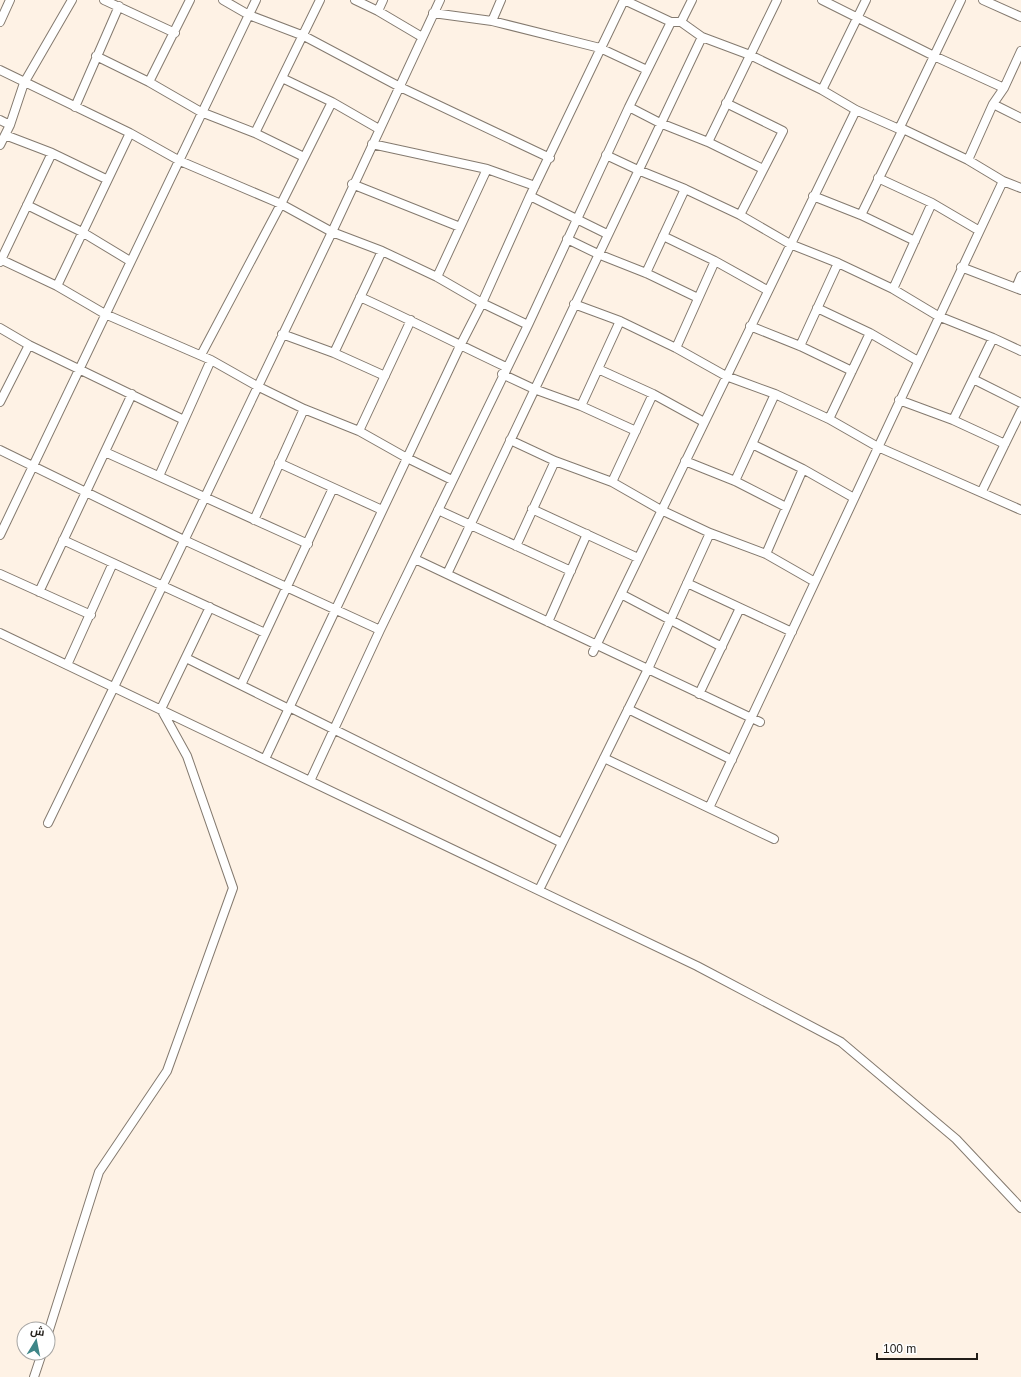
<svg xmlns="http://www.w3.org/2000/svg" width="1021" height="1377" font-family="Helvetica,Cairo,sans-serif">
<rect width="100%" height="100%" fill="#fef2e5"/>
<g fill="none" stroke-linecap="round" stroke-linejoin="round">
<g stroke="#847a6f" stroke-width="10">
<path id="minor" d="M104,0L175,33
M223,0L249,15L304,36L400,87L550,158
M355,0L378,11L422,37
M624,0L671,22H681L702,37L750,55L822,90L856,110L899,129H903L968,160L1003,181L1021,188
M822,0L934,56L1004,88
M983,0L1021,17
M378,11L383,0
M433,13L492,21L600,48L647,70
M492,21L501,0
M0,22L10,0
M681,22L692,0
M96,56L149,82L201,112L255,133L304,157
M0,70L130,133L180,161L281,204L332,232L382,251L437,277L482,303L528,325
M282,78L332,102L379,129
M149,82L190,0
M822,90L866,0
M726,103L783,131L740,215
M993,104L1021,118
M75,107L119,6
M629,107L660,123L708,142L763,169
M0,120L10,125
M899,129L961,0
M255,133L320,0
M5,135L52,153L106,179
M708,142L777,0
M372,144L487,169L535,186
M0,145L10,125L24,83L72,0
M606,155L638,170L685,189L740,215L790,244L838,263L893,289L938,316L993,338L1021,351
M968,160L993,104L1004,88L1021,51
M878,178L932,203L978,230
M352,184L460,227
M530,196L607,234
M813,196L861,215L915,241
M27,205L82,232L130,261
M861,215L903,129
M663,236L715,261L767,290
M567,239L598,254L646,273L698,298
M0,259L57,286L105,314L211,360L257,386L304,409L359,431L407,458L452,480
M0,262L52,153
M961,267L1021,290
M646,273L685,189
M437,277L487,169
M57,286L130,133
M1016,288L1021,276
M893,289L932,203
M360,297C409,319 457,344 506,367
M574,304L620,321L676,348L726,376L775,394L829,419L878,447L1021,510
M817,308L870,333L918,361
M750,326L800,346L852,371
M0,328L29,345L184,420
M282,334L334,353L385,376
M800,346L838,263
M676,348L715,261
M334,353L382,251
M201,355L281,204L332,102
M598,369L653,394L704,422
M502,374L534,389L581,406L636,431
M973,379L1021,403
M899,400L953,420L1005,444
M0,402L29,345
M581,406L620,321
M829,419L870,333
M953,420L993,338
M359,431L411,320
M510,440L555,461L612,482L661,510L710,533L766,554L815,582
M752,444L803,469L854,498
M0,450L184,540L380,630
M105,452L308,544
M685,461L735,481L786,507
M279,463L382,510
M159,476L211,360
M735,481L775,394
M612,482L653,394
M982,491L1021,411
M532,509L638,558
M438,510L571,571
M254,520L304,409
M0,535L256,0
M63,540L265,633
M516,546L555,461
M766,554L803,469
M415,559L760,722
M0,574L91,615
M447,574L702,37
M687,583L792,632
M39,592L132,394
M621,594L722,647
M548,622L587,534
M0,633L697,966L841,1042L956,1139L1021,1208
M593,652L856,110
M186,658L289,709
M67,665L113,563
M241,685L333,488
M699,694L740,608
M289,707L562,843
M628,709L732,760
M604,758L774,839
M265,759L460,346L482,303L530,196L624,0
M310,781L380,630L528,325L629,107L671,22
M709,808L1003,181
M48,823L114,687L332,232L440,0
M539,890L648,669L710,533
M48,1333L99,1172L167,1071L233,888L187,756L161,709L210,607
M34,1377L42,1353"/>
</g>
<use href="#minor" stroke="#fff" stroke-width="8"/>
</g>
<g transform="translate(36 1341) rotate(10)"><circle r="19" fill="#ffffff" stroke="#a6a5a3"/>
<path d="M0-3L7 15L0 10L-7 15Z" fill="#3e8688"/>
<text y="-6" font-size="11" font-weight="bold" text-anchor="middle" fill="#211d18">ش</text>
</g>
<path d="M877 1353v6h100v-6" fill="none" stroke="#211d18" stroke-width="2"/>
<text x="883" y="1353" font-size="12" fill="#211d18" stroke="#ffffff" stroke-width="3" paint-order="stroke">100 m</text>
</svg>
